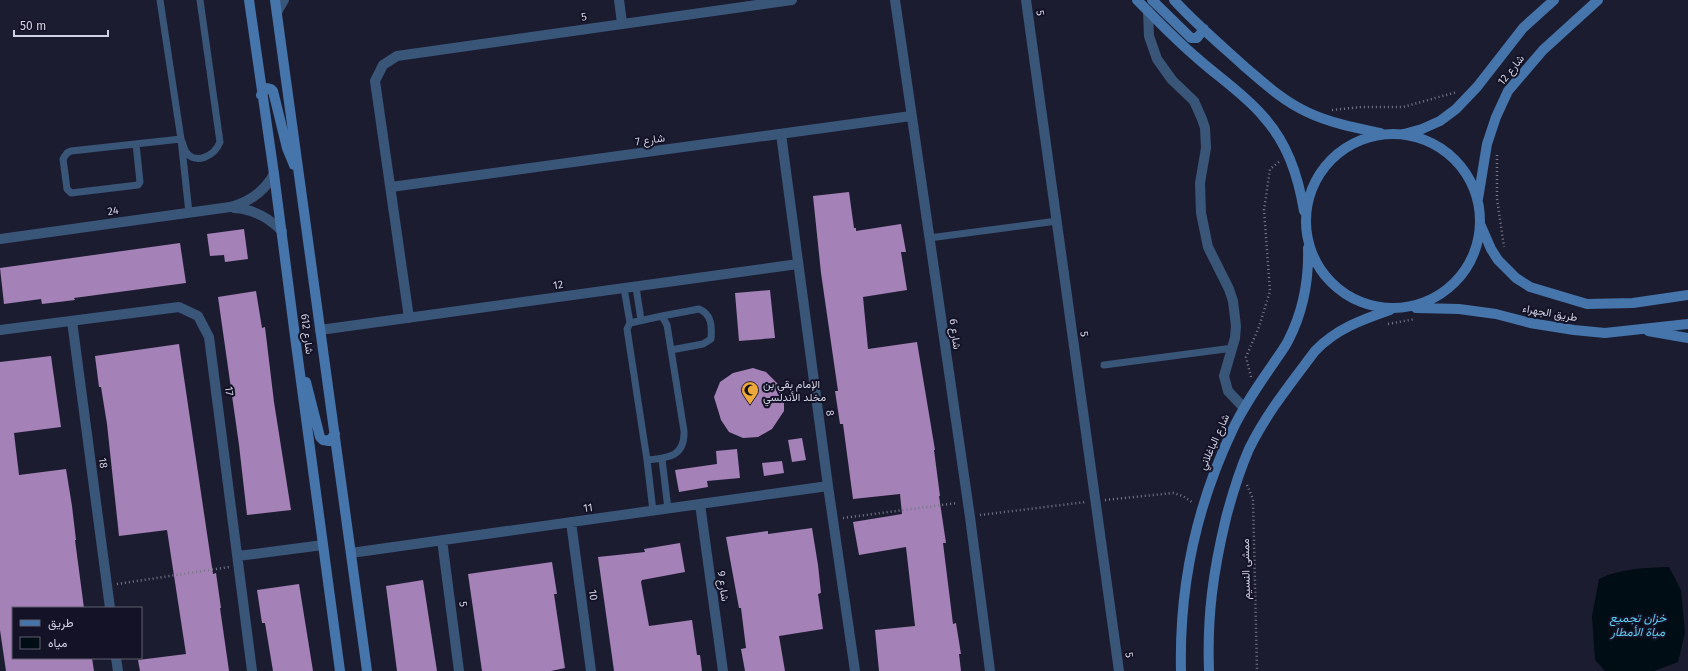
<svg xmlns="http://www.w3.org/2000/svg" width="1688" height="671" font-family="'Fira Sans',Vazirmatn,sans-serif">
<rect width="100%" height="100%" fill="#1c1c31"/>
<path fill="#000d15" d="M1669,567L1681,590L1685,633L1678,662L1654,671H1605L1595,660L1592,616L1599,579C1621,568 1645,568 1669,567Z"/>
<path fill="#a481b7" d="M849,192L854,228H856V231L901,224L906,252H901L907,290L863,297L868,349L917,342L935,450H934L940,496H939L946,543H943L953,624L956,623L961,654H959L961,671H879L875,630L915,626L906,547L859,555L853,522L902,514L900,494L853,499L843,424H840L835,391H838L821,273L813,196Z
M244,229L248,259L225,262L224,255L210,256L207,234Z
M180,243L186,283L74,298L75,300L42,304L41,299L4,304L0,268Z
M770,290L775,338L739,341L735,293Z
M256,291L262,328L265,327L274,402L291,510L247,515L239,445L218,297Z
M179,344L213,574L216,573L221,608H220L229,671H140L138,660L186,654L167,530L119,536L107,424L101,387H99L95,356Z
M51,356L61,427L14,433L19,475L66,469L72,506L76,540H75L84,608H13V658H92L94,671H6L0,630V362Z
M753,368L766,372L781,387L784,399V411L772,429L758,437L743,438L729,432L721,420L714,397L720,382L733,373Z
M802,438L806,460L792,462L788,440Z
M737,449L740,478L707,481L708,487L679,492L675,470L717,464L716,451Z
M782,461L784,473L764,476L762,463Z
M812,528L818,565L821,593L818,594L823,629L779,636L785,671H745L741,649L746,648L741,608H739L726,537L768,531V534Z
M680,543L685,572L642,580L641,582L649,626L692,620L697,655H700L702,671H614L598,557L645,552L644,549Z
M552,562L557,594H554L565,668L551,671H482L468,574Z
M423,580L437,671H397L386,586Z
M299,584L313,671H273L265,623H262L257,590Z"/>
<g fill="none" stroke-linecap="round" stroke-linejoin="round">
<path stroke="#79798b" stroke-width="2.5" stroke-dasharray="1 3" stroke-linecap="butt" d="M1332,110L1361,107H1403L1457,92
M1497,155V199L1504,247
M1388,324L1415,319
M1251,377L1246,357L1259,327L1270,291L1264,210L1270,169L1280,161
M1247,485L1253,499L1257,671
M1105,500L1173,493L1183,496L1193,503
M980,515L1086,502
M843,518L957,503
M117,584L229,567"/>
<path stroke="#395678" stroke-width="7" d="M160,0L181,139C183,143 184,149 186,152C196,166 215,155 220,142L200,0
M136,144L140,182L138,185L71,193L67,189L63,159L67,153L71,151L181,139L189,213
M929,238L1057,221
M636,287L641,320
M624,288L630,323L627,329L647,460L653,511
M662,316L699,309C712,314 712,327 711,339L703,344L671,350
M630,323L662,316L667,325L684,431C685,457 668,458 647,460
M1104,365L1233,348
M662,459L668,509"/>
<path stroke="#395678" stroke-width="10" d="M619,0L622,23
M895,0L970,517L990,671
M1026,0L1119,671
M1148,11L1149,36L1157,59L1172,80L1194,101L1202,119L1205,128L1206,148L1200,183L1201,213L1208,247L1229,289L1233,301L1236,326L1235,338L1224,376L1228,391L1244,408
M277,12L284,0
M781,134L828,486L855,671
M391,187L911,116
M234,208C253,209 268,217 282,231
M0,239L230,207C250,202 264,192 274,174
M409,318L375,81L383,65L397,56L792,0
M72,321L110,608
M0,330L179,307L198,316L209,337L252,671
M320,330L798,264
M700,504L723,671
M571,522L591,671
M442,540L459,671
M351,553L828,486
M238,556L323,545
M116,658L118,671"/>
<path stroke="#4575ab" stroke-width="10" d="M249,0L274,174L296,344L340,671
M275,0L367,671
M1137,0C1156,19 1175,39 1196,57C1217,76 1243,93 1262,115C1287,142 1298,175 1304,211
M1152,0L1191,38H1197L1204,29
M1174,0C1196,24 1221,45 1245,67C1265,84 1283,101 1307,112C1330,123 1356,128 1380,133
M261,95L267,88L271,89L273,91L287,148L294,165
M1404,134L1422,129L1440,121L1456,109L1477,87L1523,28L1554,0
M1306 221a87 87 0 1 1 174 0a87 87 0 1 1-174 0Z
M1478,199L1487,144L1496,117L1508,91L1543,50L1598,0
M1481,226L1491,249L1498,260L1516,278L1530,287L1587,304L1633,303L1688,295
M1416,308L1459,309L1496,314L1530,323L1574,330L1605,333L1688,324
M1648,331L1688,338
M306,382L320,437L323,440L329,441L335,434
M1181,671C1179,587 1196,507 1232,431C1243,407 1258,386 1273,364C1278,356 1284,349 1288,341C1303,312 1309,281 1308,248
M1209,671C1207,616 1213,572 1226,518C1232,495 1239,472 1249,449C1266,414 1291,383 1315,351C1336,329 1361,320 1390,310"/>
</g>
<defs>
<g id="mosque-pin" transform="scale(0.9)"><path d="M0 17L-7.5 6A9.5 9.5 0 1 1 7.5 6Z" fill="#eda83b" stroke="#131227"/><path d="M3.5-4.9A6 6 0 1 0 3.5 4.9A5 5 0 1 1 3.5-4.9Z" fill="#111"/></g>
</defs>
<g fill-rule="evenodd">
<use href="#mosque-pin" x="750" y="390"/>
</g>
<g text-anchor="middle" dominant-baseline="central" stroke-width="4" stroke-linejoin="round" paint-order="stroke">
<g font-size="11" fill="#d1d2e1" stroke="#131227">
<text transform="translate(1040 13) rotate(82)">5</text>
<text transform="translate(584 17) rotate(-8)">5</text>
<text transform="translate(1511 70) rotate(-51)">شارع 12</text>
<text transform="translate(650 140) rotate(-8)">شارع 7</text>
<text transform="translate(113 211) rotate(-8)">24</text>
<text transform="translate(558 285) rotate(-8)">12</text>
<text transform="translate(1550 313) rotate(10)">طريق الجهراء</text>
<text transform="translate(307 334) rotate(83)">شارع 612</text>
<text transform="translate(955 334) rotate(82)">شارع 6</text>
<text transform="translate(1084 334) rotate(82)">5</text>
<text transform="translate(229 391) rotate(83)">17</text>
<text transform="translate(830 413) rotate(82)">8</text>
<text transform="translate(1214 442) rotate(-66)">شارع الباغلاني</text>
<text transform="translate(103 463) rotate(83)">18</text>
<text transform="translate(588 508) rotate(-8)">11</text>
<text transform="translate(1246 569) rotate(-91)">ممشى النسيم</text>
<text transform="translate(723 586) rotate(82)">شارع 9</text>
<text transform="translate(593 595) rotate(82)">10</text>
<text transform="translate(463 604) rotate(83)">5</text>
<text transform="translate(1129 655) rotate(82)">5</text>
</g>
<g font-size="11" fill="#d1d2e1" stroke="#131227" text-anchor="start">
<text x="763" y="384">الإمام بقي بن<tspan x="763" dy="13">مخلد الأندلسي</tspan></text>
</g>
<g font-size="12" font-style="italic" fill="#5cd1f7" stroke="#131227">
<text x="1638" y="618">خزان تجميع<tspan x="1638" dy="14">مياة الأمطار</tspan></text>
</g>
</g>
<rect x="12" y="607" width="130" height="52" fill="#131227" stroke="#5f5f71"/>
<rect x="20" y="620" width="20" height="6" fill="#4575ab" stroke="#5f5f71"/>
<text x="48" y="627" font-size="12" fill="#d1d2e1">طريق</text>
<rect x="20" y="637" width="20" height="12" fill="#000d15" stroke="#5f5f71"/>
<text x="48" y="647" font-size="12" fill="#d1d2e1">مياه</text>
<path d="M14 30v6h94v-6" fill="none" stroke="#d1d2e1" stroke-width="2"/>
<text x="20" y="30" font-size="12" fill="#d1d2e1" stroke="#131227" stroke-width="3" paint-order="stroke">50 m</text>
</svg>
